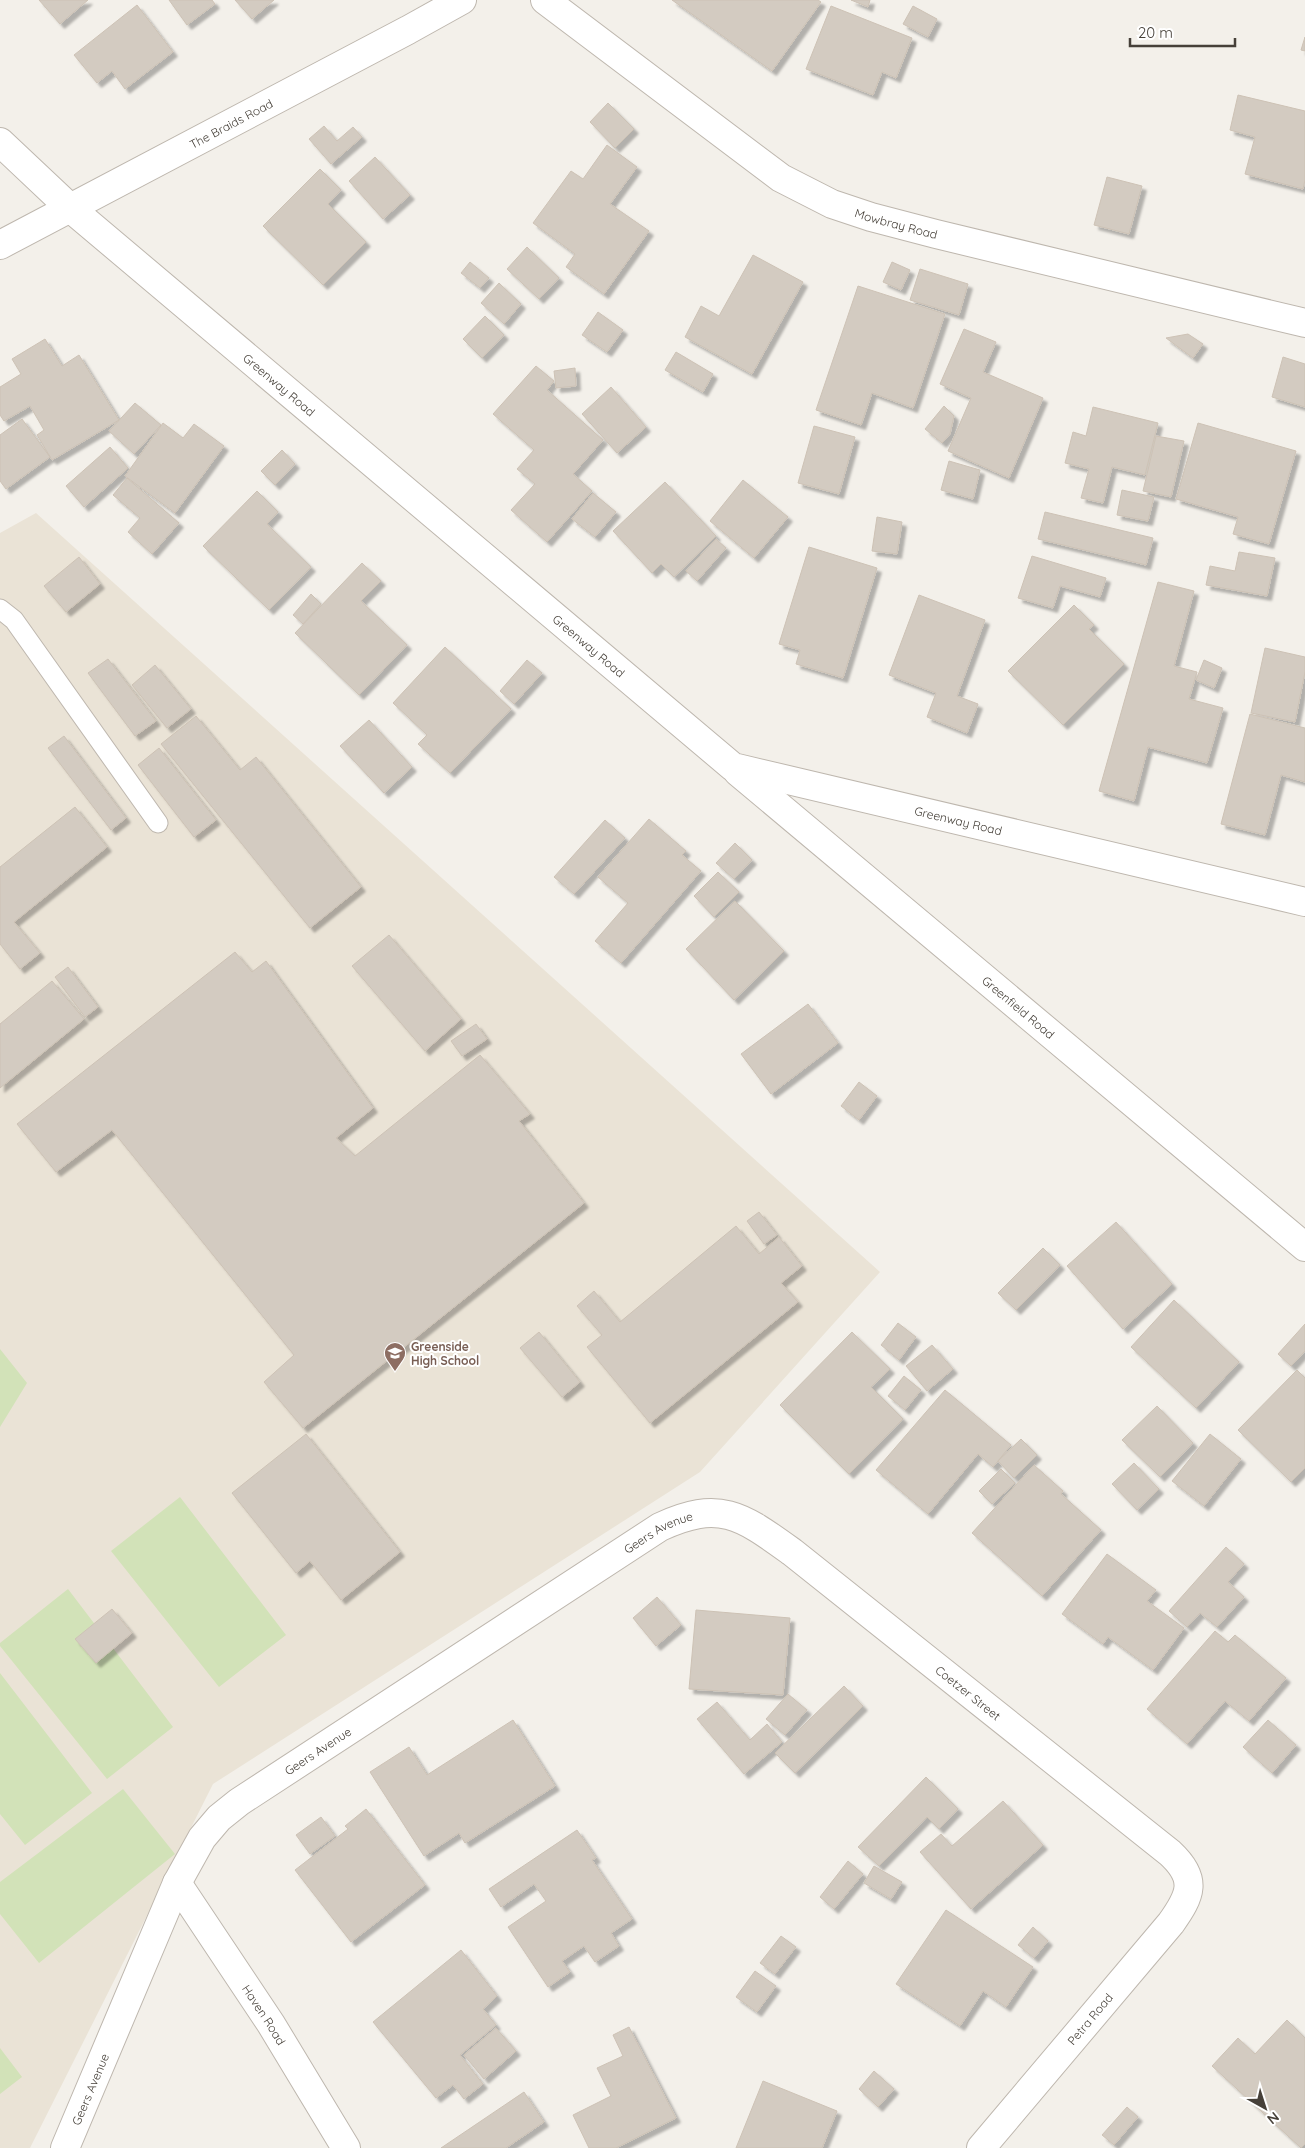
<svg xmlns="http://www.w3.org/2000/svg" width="1305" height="2148" font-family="Quicksand,sans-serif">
<defs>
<filter id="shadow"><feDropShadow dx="4.5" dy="4.5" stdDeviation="1" flood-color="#0004"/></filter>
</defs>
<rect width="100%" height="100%" fill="#f3f0ea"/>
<path fill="#eae3d6" d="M36,513L880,1272L700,1472L213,1784L30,2148H0V533Z"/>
<path fill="#d2e2b8" d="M0,1349L27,1383L0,1427Z
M180,1497L286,1635L219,1687L111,1551Z
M68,1589L173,1727L107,1779L0,1646V1643Z
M0,1673L92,1793L25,1845L0,1814Z
M123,1789L175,1854L39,1963L0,1914V1882Z
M0,2048L22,2077L0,2094Z"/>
<path fill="#d3cbc1" stroke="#cdc2b5" filter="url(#shadow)" d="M39,0H88L60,24Z
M169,0H212L215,4L187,25Z
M235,0H274L252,19Z
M672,0H818L821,2L772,71Z
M851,0H870L868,7Z
M137,5L173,52L125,89L112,71L97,83L74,55Z
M831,6L912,38L896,78L882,72L873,95L806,69Z
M913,6L937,19L928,37L903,24Z
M1305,37V51L1301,50Z
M1238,95L1305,111V180L1303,189L1245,174L1255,137L1230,130Z
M608,103L634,129L615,148L590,122Z
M324,126L337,141L353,127L362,137L331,164L309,139Z
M607,145L637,167L610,204L649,231L604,294L566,267L575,254L533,223L571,171L583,179Z
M375,157L410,195L383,219L349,181Z
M320,169L341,190L328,204L366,242L323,285L263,226Z
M1107,177L1142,186L1129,234L1094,225Z
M527,247L559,278L539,299L507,269Z
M753,255L803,282L752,374L685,337L701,306L719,316Z
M470,262L489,278L480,288L461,273Z
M892,262L910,270L901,290L883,282Z
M920,269L968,284L959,315L910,300Z
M499,283L521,304L504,324L481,303Z
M858,286L945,314L913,408L872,393L861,425L816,410Z
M598,312L623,330L607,352L582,335Z
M485,316L504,335L482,358L463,339Z
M964,329L996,342L983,372L1043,398L1009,478L948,451L971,398L940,384Z
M1188,334L1203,344L1193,358L1166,338Z
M45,339L62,366L79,355L119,420L52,460L37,435L44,430L30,406L4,421L0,415V387L21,374L12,359Z
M676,352L713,374L703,392L665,370Z
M1283,357L1305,364V407L1272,397Z
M536,366L554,381L547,390L603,440L573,474L592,491L547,542L511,510L535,484L517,469L534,450L493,414Z
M575,368L576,386L556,388L554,371Z
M611,387L646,427L617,453L582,414Z
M135,403L161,425L134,454L109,431Z
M944,406L954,416L950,434L942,443L925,429Z
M1093,407L1158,423L1145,475L1112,467L1103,503L1081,498L1089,469L1065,463L1073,432L1086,436Z
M22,419L50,457L6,489L0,481V435Z
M163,423L183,438L194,424L224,446L175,513L125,476Z
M1198,423L1296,451L1269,544L1233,534L1238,517L1176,499Z
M814,426L855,437L839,494L798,483Z
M1156,436L1184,441L1171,497L1143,491Z
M110,447L128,468L84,507L66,486Z
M282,450L295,464L275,485L261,471Z
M949,461L980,470L973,499L941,490Z
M127,478L179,523L152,554L128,532L140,518L113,495Z
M743,480L788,517L754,558L710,521Z
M665,482L716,536L674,577L661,564L652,573L613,531Z
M1122,490L1154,497L1148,521L1117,515Z
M257,491L278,512L267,524L311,567L269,610L203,546Z
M593,493L616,512L595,537L572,519Z
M1045,512L1153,538L1146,565L1038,539Z
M877,517L902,522L897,554L872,551Z
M716,539L726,548L697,581L686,571Z
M809,547L877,568L843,678L796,664L800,650L779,644Z
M1239,552L1275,558L1267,596L1206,585L1210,566L1235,571Z
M1032,556L1106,578L1100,597L1060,586L1053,608L1018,598Z
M79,557L100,584L66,612L44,586Z
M362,563L381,581L361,601L407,645L359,695L295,633Z
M1158,582L1194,591L1174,666L1197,672L1189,699L1223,708L1207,763L1148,747L1134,801L1099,791Z
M311,594L321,604L303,624L293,615Z
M919,595L985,620L957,696L978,704L967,733L927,717L936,693L889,675Z
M1074,605L1094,625L1089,629L1124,664L1063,725L1008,671Z
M445,647L511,709L450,773L418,744L427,735L393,703Z
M1265,648L1305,657V672L1295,722L1251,713Z
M108,659L156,721L135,736L88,673Z
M527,660L542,673L514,704L500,691Z
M1204,660L1222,668L1214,688L1196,680Z
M155,665L191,709L167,728L132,685Z
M1250,714L1305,728V782L1281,775L1265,835L1221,824Z
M196,716L240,770L256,757L361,887L310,928L161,744Z
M369,720L412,767L384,793L340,746Z
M64,736L126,818L111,830L48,748Z
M159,748L216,820L194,837L138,765Z
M75,807L107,847L14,922L40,953L20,969L0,944V867Z
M649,819L686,851L682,855L701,871L621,963L595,941L628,903L598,877Z
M605,820L625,838L574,894L554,877Z
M735,843L752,860L734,879L716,863Z
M718,872L739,892L714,917L694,896Z
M735,901L784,951L734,1000L686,949Z
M389,935L461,1019L425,1051L352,966Z
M235,952L252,972L266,961L373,1108L336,1138L355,1156L480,1055L530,1114L519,1121L584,1203L303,1428L264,1382L294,1355L112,1130L56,1172L17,1124Z
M68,967L98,1007L85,1017L55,977Z
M52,981L84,1019L0,1088V1024Z
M808,1004L838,1043L771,1094L741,1054Z
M476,1024L487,1039L462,1056L451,1041Z
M859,1082L877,1096L859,1120L841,1106Z
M759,1212L777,1235L764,1244L747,1221Z
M1116,1222L1172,1284L1123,1329L1067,1266Z
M736,1226L759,1254L779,1237L802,1266L781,1283L798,1302L650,1423L587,1347L602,1335L577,1306L594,1291L620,1322Z
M1043,1248L1060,1265L1016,1310L998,1293Z
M1174,1300L1239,1362L1196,1408L1131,1347Z
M898,1323L916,1337L899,1360L881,1345Z
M1305,1324V1351L1291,1366L1278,1354Z
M539,1332L580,1382L562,1397L520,1348Z
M852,1332L890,1369L871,1387L903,1419L849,1474L780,1405Z
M932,1345L953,1369L927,1391L906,1366Z
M1297,1370L1305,1378V1468L1291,1482L1238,1430Z
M904,1376L921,1390L905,1410L888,1396Z
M945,1390L1011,1445L993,1467L978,1454L928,1514L876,1470Z
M1157,1406L1193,1443L1160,1477L1122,1440Z
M306,1434L400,1552L341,1600L310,1561L296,1573L232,1493Z
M1210,1434L1241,1459L1204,1506L1172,1481Z
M1021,1439L1037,1455L1014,1478L998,1461Z
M1134,1463L1159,1489L1137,1510L1112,1484Z
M1034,1465L1063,1491L1061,1494L1101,1530L1042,1596L972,1533Z
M1001,1469L1015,1483L992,1504L979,1491Z
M1226,1547L1244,1564L1228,1582L1244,1597L1217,1627L1200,1613L1187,1627L1169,1611Z
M1107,1554L1156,1590L1147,1601L1184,1628L1153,1670L1108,1637L1103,1644L1062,1614Z
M657,1597L681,1625L656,1646L633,1618Z
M112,1609L132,1633L96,1663L75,1639Z
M696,1610L790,1618L783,1695L689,1689Z
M1215,1631L1228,1642L1235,1635L1286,1678L1249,1721L1225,1701L1187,1744L1147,1709Z
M844,1686L863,1706L795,1773L775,1753Z
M788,1694L807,1710L785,1735L766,1719Z
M717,1702L750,1740L767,1724L782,1742L744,1774L697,1719Z
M513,1720L555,1786L465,1843L459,1833L424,1856L370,1772L409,1747L427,1775Z
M1268,1720L1296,1745L1272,1773L1243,1747Z
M926,1777L958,1809L939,1829L927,1817L879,1866L858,1847Z
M1003,1801L1043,1845L971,1909L920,1852L941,1834L952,1846Z
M366,1809L425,1885L351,1942L295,1870L348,1829L345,1826Z
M321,1817L335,1836L310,1854L296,1835Z
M577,1830L596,1858L592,1860L632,1919L611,1933L619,1946L595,1962L584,1946L562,1961L570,1972L548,1987L508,1927L546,1901L534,1884L501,1907L489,1889Z
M848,1861L863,1874L834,1909L820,1897Z
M874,1866L902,1882L891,1899L864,1883Z
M946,1910L1033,1967L1006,2007L983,1991L960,2026L896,1984Z
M1033,1927L1048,1941L1034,1958L1018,1945Z
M781,1936L796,1947L775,1974L760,1963Z
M461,1950L497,1996L483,2009L496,2025L460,2055L483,2084L464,2099L453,2085L436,2098L373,2022Z
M755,1971L776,1986L757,2012L736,1997Z
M1287,2020L1305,2038V2144L1301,2148L1212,2066L1238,2038L1255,2054Z
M629,2027L676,2118L616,2148H589L573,2115L611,2096L597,2068L623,2056L613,2035Z
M496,2028L516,2051L484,2079L464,2055Z
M874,2071L894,2089L878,2107L859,2089Z
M763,2081L837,2111L822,2148H736Z
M524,2092L544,2122L506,2148H441Z
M1127,2107L1138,2117L1114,2145L1102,2135Z"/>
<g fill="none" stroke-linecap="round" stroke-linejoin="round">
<g stroke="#beb7ae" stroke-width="21">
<path id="lane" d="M0,609L14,620L158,823"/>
</g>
<g stroke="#beb7ae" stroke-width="30">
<g id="street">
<path id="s1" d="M545,0L781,178L832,204L871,217L936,234L1305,323"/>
<path id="s2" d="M0,142L69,207L733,767L1305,902"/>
<path id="s3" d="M0,245L408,30L462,0"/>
<path id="s4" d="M738,772L1305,1247"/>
<path id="s5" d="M177,1883L271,2024L346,2148"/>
<path id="s6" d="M65,2148L177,1883L202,1838L219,1818L239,1802L660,1527C720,1499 742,1516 792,1552L1170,1853C1198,1879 1191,1895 1171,1923L981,2148"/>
</g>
</g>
<use href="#lane" stroke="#fff" stroke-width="19"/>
<use href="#street" stroke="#fff" stroke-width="28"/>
</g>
<defs>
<g id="school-pin" transform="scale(1.125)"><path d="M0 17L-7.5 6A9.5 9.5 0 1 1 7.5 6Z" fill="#8d6e63" stroke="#fff"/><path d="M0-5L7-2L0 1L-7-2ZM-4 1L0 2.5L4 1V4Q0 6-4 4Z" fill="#fff"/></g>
</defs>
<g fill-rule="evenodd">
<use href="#school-pin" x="395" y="1353"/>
</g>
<g text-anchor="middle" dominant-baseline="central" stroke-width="4" stroke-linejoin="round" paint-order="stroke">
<g font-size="12" fill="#464039" stroke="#fff">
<text stroke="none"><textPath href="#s3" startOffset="261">The Braids Road</textPath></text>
<text stroke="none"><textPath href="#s1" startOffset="420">Mowbray Road</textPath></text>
<text stroke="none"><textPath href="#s2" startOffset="370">Greenway Road</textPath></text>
<text stroke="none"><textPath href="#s2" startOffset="775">Greenway Road</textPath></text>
<text stroke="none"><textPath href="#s2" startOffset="1195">Greenway Road</textPath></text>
<text stroke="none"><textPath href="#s4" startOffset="366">Greenfield Road</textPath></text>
<text stroke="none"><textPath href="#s6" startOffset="890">Geers Avenue</textPath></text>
<text stroke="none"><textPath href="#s6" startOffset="1264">Coetzer Street</textPath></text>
<text stroke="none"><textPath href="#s6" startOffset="485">Geers Avenue</textPath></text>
<text stroke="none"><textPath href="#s5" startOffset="158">Haven Road</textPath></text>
<text transform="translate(1090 2019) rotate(-50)">Petra Road</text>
<text stroke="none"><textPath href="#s6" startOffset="64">Geers Avenue</textPath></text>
</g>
<g font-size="12" font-weight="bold" fill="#785e54" stroke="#fff" text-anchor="start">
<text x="411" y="1346">Greenside<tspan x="411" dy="14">High School</tspan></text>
</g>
</g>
<g transform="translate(1265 2108) rotate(141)" stroke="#ffffff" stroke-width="4" paint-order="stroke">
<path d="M0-4L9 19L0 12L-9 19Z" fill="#464039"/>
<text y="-8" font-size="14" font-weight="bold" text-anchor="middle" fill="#464039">N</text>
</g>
<path d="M1130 38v8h105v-8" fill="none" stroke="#464039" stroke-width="2.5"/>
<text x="1138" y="38" font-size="15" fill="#464039" stroke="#ffffff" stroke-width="4" paint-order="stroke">20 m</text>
</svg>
